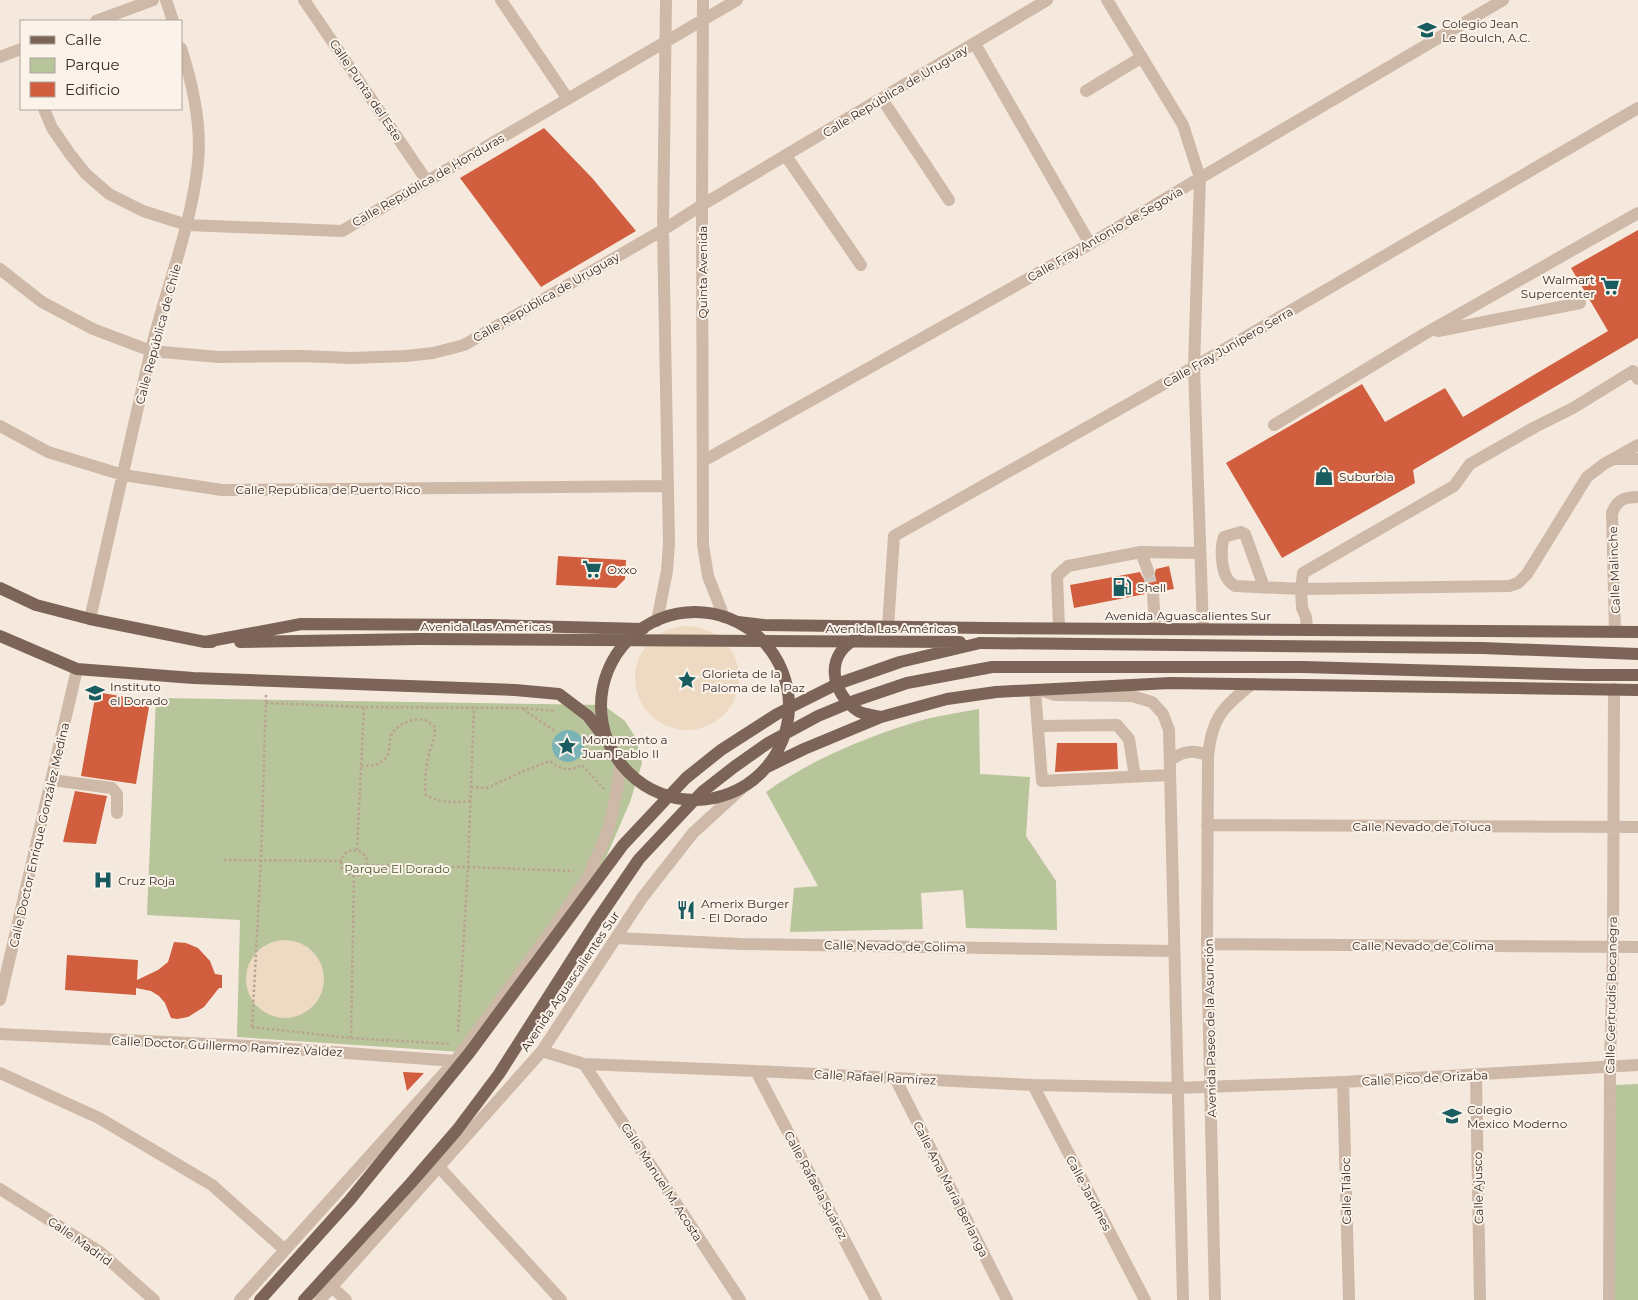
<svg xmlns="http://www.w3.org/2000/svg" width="1638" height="1300" font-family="Montserrat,sans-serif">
<rect width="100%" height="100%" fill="#f5e9dd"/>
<path fill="#b8c59b" d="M156,698L603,705L625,721L636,738L642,763L630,802L601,869L461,1052L237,1037L240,920L147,915Z
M979,709L980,774L1030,777L1026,836L1056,881L1057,930L966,928L963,890L921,893L923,929L790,932L794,888L818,886L766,792C813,758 871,735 926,719C943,715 962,712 979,709Z
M1638,1084V1300H1611L1614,1085Z"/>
<path fill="#eedac2" d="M635 678a52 52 0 1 1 104 0a52 52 0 1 1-104 0Z
M246 979a39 39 0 1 1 78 0a39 39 0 1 1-78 0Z"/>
<path fill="#79b3b5" d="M552 746a16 16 0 1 1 32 0a16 16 0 1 1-32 0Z"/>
<path fill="#d15f3f" d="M544,128L593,179L636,231L541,287L460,178Z
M1638,230V338L1413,470L1415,483L1282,558L1226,463L1362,384L1385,422L1445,388L1463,417L1608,331L1571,268Z
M558,556L626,560L625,579L616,588L556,585Z
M1169,566L1174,589L1161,591L1157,586L1152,585L1146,589L1145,594L1074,608L1070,585L1140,572L1143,578L1150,579L1154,576L1156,569Z
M96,692L150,701L136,784L81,776Z
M1057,743H1117L1118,769L1055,772Z
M75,791L107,796L96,844L63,842Z
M174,942L186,943L198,948L210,961L215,974L222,975V988H219L204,1007L188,1017L177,1019L171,1018L165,1003L159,996L151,991L136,988V995L65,990L67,955L138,960L137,980L158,970L168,962Z
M403,1072L424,1073L407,1091Z"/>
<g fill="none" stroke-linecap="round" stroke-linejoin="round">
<path stroke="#d0c3b9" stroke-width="12" stroke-dasharray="12 6" stroke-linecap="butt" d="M1148,571L1153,593"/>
<path stroke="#baa291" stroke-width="2.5" stroke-dasharray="2.5 2.5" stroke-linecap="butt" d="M266,703L364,707L522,708L556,711
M523,709L556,732
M361,766C369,766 377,766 383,761C393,753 387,740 393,732C398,724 416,717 425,720C428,721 432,725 435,727C435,736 433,742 430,750C426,766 424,779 426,795C441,803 454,803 470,801
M471,787L487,788L524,771L550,761C561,770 569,772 582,765L604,789
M341 863a13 13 0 1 1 26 0a13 13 0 1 1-26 0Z
M357,850L364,707
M224,860L341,861
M367,865L468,867L474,707
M252,1027L351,1038L451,1044
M252,1027L261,860L266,695
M458,1032L468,867L574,871
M351,1038L354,876"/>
<path stroke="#ceb8a7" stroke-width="12" d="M166,0L173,21
M304,0L427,181
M501,0L568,99
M703,0L702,205L703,545L708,576L724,617
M1107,0L1183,125L1200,178L1194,367L1203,629
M96,21L153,0
M975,44L1090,244
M0,57L21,49
M1086,91L1142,57
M882,99L949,200
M44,109L52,128L70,154L86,174L109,194L143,211L187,225L342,231L737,0
M786,156L861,265
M0,269L42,302L93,329L151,351L218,357L302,356L351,358L406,356L433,353L464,345L663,230L702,205L1047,0
M1438,331L1580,303
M1274,425L1426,333L1638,213
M0,426L48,452L123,475L222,490L668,486
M1614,459H1638
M703,461L1090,244L1200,178L1503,0
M1141,552L1148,571
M1264,587L1245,534L1241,532L1224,537C1220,548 1221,572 1229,581C1230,583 1233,584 1235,586L1301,589L1303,573L1454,486L1470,464L1535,427L1573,408L1633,371L1638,379
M1153,593L1155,628
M90,619C110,531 130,442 150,354C165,290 191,229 198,163C202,124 193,85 181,48
M657,621L667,571L669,544L663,230L666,0
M888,627L894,536L1194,367L1638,108
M1059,628L1057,576L1068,566L1141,552L1199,553
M1307,630L1306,617L1302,608L1301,589L1509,586L1518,583L1527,574L1587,477L1604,464L1638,445
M1615,632L1612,513C1617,500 1624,497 1638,497
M1035,690L1042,781L1170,775
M1040,690L1055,695L1132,696L1152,702L1163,714L1169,730L1183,1300
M1038,726L1117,725L1129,739L1135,777
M1170,761C1181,751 1195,749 1208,756
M52,780L112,788L117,794V813
M1207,825L1638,827
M616,938L741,944L1173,951
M1207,944L1638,947
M0,1000L77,669
M0,1034L250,1046L455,1061
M542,1051L584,1064L756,1071L1033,1085L1177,1088L1343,1082L1638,1065
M584,1064L740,1300
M756,1071L876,1300
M0,1073L99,1118L212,1185L285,1250
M1476,1076L1480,1300
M895,1078L1007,1300
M1343,1082L1349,1300
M1033,1085L1145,1300
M439,1167L561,1300
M0,1189L100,1252L154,1300
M332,1287L346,1300
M240,1300L455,1061L552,930L588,877L609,828L618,785L620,764
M320,1300L542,1051L642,898L693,833L741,789
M1215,1300L1207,944L1208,756C1212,717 1223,707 1252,684
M1609,1300L1610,1066L1613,947L1614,689"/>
<path stroke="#7d6458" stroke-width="12" d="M0,588L36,605L90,619L205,642H212
M601 706a94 94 0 1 1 188 0a94 94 0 1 1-188 0Z
M738,622L764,625L987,628L1638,632
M0,636L77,669L193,678L515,690L559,694L588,716L607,741
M858,638C824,654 830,692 858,711C864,715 874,715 881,717
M205,642L301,624L490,625L643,629
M240,642L419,639
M980,643L1482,648L1638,654
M1586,675H1638
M767,767L804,749L881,717L947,699L996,692L1170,683L1638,690"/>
<path stroke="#7d6458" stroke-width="12" d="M419,639L960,642
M260,1300L349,1201L470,1052L623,845L686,778L721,750L777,714L837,684L900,662L980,643
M304,1300L411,1183L457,1130L499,1074L596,922L639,859L702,792L734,767L768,743L818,716L854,701L907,683L992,667H1303L1586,675"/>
</g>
<defs>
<g id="school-bare" transform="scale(1.5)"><path d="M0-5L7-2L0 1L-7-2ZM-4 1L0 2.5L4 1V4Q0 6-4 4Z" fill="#195d60" stroke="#fbf3ea" stroke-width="2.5" paint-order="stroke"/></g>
<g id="supermarket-bare" transform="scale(1.5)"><path d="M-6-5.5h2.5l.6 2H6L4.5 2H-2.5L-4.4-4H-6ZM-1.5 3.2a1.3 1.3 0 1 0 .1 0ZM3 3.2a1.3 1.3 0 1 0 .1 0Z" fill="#195d60" stroke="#fbf3ea" stroke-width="2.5" paint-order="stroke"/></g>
<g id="shop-bare" transform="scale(1.5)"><path d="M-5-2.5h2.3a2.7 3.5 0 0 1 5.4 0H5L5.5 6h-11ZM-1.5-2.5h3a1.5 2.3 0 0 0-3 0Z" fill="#195d60" stroke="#fbf3ea" stroke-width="2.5" paint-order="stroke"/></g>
<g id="fuel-bare" transform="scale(1.5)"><path d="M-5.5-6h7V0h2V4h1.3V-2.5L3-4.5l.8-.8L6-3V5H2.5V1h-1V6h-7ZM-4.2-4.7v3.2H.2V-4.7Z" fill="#195d60" stroke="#fbf3ea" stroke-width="2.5" paint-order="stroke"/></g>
<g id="sight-bare" transform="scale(1.5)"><path d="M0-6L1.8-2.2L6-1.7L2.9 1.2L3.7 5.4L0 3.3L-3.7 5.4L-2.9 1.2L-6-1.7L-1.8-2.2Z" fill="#195d60" stroke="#fbf3ea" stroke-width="2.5" paint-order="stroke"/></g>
<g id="university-bare" transform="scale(1.5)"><path d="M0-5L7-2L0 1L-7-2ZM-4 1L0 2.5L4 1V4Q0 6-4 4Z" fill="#195d60" stroke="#fbf3ea" stroke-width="2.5" paint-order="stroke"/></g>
<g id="hospital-bare" transform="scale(1.5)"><path d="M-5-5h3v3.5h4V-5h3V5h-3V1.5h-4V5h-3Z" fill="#195d60" stroke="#fbf3ea" stroke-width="2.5" paint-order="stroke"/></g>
<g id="restaurant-bare" transform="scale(1.5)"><path d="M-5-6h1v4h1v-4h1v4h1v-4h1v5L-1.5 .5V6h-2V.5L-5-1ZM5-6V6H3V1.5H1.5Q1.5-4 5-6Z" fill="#195d60" stroke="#fbf3ea" stroke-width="2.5" paint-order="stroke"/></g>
</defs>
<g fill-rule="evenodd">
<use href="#school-bare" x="1427" y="30"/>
<use href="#supermarket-bare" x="1610" y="286"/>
<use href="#shop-bare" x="1324" y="476"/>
<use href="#supermarket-bare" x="592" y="569"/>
<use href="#fuel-bare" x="1122" y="587"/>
<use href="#sight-bare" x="687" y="680"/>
<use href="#university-bare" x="95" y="693"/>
<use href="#sight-bare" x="567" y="746"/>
<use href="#hospital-bare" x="103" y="880"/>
<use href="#restaurant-bare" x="686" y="910"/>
<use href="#school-bare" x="1452" y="1116"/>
</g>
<g text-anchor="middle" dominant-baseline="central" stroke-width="4" stroke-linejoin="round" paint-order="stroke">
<g font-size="12" fill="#3a2d28" stroke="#fbf3ea" text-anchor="start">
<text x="1442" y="23">Colegio Jean<tspan x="1442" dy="14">Le Boulch, A.C.</tspan></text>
<text x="1595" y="279" text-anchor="end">Walmart<tspan x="1595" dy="14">Supercenter</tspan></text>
<text x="1339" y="476">Suburbia</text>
<text x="607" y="569">Oxxo</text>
<text x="1137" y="587">Shell</text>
<text x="702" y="673">Glorieta de la<tspan x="702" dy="14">Paloma de la Paz</tspan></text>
<text x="110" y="686">Instituto<tspan x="110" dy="14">el Dorado</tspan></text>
<text x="582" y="739">Monumento a<tspan x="582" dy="14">Juan Pablo II</tspan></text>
<text x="118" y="880">Cruz Roja</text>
<text x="701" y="903">Amerix Burger<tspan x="701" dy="14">- El Dorado</tspan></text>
<text x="1467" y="1109">Colegio<tspan x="1467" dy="14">Mexico Moderno</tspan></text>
</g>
<g font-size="12" fill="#3a2d28" stroke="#fbf3ea">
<text transform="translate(366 90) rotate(56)">Calle Punta del Este</text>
<text transform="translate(895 91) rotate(-31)">Calle República de Uruguay</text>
<text transform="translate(428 180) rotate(-30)">Calle República de Honduras</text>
<text transform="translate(1105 234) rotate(-30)">Calle Fray Antonio de Segovia</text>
<text transform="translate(702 272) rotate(-90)">Quinta Avenida</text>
<text transform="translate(546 297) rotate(-30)">Calle República de Uruguay</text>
<text transform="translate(158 334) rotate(-75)">Calle República de Chile</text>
<text transform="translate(1228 347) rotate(-30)">Calle Fray Junípero Serra</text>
<text x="328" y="489">Calle República de Puerto Rico</text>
<text transform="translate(1614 570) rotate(-92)">Calle Malinche</text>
<text x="1188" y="615">Avenida Aguascalientes Sur</text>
<text x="486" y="626">Avenida Las Américas</text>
<text x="891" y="628">Avenida Las Américas</text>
<text x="1422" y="826">Calle Nevado de Toluca</text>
<text transform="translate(39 835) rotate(-77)">Calle Doctor Enrique González Medina</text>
<text x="1423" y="945">Calle Nevado de Colima</text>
<text transform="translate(895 946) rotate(1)">Calle Nevado de Colima</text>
<text transform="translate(570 981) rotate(-56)">Avenida Aguascalientes Sur</text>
<text transform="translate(1611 995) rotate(-89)">Calle Gertrudis Bocanegra</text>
<text transform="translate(1210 1028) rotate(-91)">Avenida Paseo de la Asunción</text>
<text transform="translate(227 1046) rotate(3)">Calle Doctor Guillermo Ramírez Valdez</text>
<text transform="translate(875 1077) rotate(3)">Calle Rafael Ramírez</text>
<text transform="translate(1425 1078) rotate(-3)">Calle Pico de Orizaba</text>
<text transform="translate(662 1182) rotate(57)">Calle Manuel M. Acosta</text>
<text transform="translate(816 1185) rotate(62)">Calle Rafaela Suárez</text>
<text transform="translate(1478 1188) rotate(-91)">Calle Ajusco</text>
<text transform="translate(951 1189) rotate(63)">Calle Ana María Berlanga</text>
<text transform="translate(1346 1191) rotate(-91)">Calle Tláloc</text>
<text transform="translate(1089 1193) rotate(62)">Calle Jardines</text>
<text transform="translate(80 1241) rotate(35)">Calle Madrid</text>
</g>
<g font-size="12" fill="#4a5b2a" stroke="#fbf3ea">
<text x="397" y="868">Parque El Dorado</text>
</g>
</g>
<rect x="20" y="20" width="162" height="90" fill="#fbf3ea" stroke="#aea49c"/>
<rect x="30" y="36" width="25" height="8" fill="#7d6458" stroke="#aea49c"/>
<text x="65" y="45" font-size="15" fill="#3a2d28">Calle</text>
<rect x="30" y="58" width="25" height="15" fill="#b8c59b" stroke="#aea49c"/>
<text x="65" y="70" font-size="15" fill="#3a2d28">Parque</text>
<rect x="30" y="82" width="25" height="15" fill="#d15f3f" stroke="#aea49c"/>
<text x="65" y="95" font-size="15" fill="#3a2d28">Edificio</text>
</svg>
